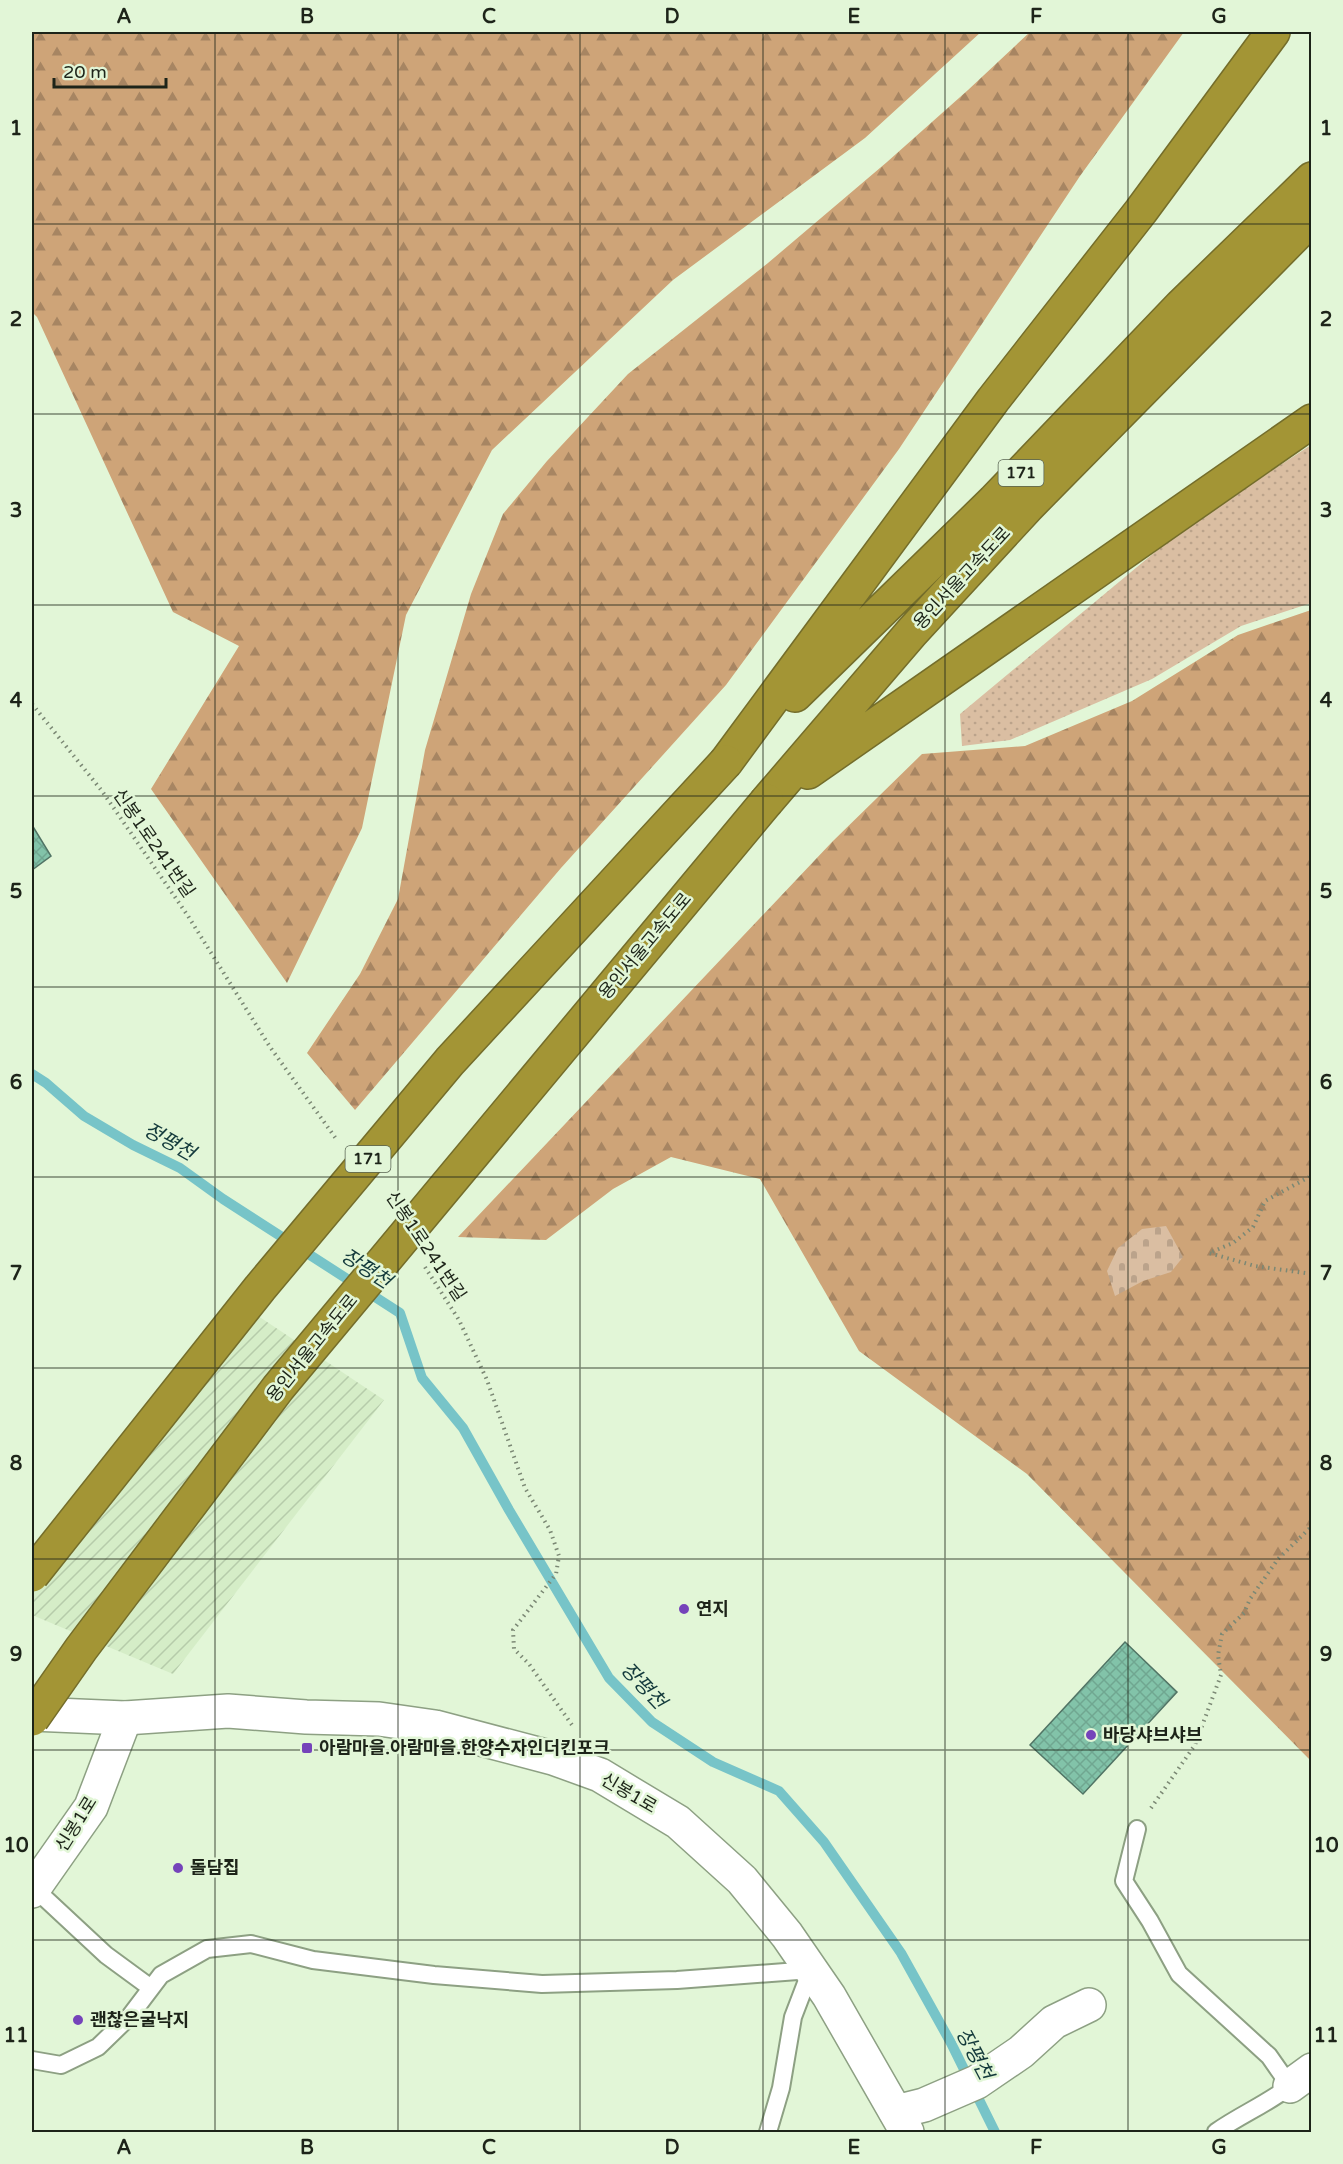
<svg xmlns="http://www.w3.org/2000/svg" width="1343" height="2164" font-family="'Varela Round','Noto Sans KR',sans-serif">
<defs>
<pattern id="industrial-furrows" width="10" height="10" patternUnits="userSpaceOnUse" patternTransform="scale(1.5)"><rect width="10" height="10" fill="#d5edc7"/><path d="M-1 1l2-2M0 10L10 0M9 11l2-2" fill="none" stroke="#b6cbaa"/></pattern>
<pattern id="grass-dots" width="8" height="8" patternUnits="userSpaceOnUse" patternTransform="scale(1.5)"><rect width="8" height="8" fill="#dabea2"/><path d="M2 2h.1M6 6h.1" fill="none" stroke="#bba38b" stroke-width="1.8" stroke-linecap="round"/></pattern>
<pattern id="forest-firs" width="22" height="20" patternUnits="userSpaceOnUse" patternTransform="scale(1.5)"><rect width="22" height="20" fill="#cea478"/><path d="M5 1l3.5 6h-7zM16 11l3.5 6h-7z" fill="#a78562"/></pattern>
<pattern id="cemetery-stones" width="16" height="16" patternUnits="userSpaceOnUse" patternTransform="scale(1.5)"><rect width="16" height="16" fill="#dabea2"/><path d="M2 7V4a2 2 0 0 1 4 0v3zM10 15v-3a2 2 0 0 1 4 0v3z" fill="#bba38b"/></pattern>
<pattern id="building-cross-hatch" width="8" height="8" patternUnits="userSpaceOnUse" patternTransform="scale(1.5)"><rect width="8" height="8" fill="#82c3a9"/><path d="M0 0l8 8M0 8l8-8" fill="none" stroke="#70a791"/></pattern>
</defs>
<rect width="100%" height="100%" fill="#e2f6d7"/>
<path fill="url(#industrial-furrows)" d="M243,1306L384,1400L173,1674L32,1615V1591Z"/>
<path fill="url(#grass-dots)" d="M1311,445V603L1241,626L1152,679L1010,740L962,746L960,714L1184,528Z"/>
<path fill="url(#forest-firs)" d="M32,32H981L865,138L673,280L492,450L406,615L362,828L287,983L151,789L239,646L173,612L37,317L32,312Z
M1030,32H1184L1080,176L899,449L726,685L561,868L355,1110L307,1053L360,974L398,899L425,750L471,594L503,514L547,461L628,374L768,263L887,162L968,90Z
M1311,610V1761L1027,1474L859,1351L760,1179L671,1157L613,1189L546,1240L458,1237L832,842L922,754L1025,746L1132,701L1238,635Z"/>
<path fill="url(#cemetery-stones)" d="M1166,1226L1183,1257L1171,1272L1143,1281L1115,1296L1107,1271L1118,1248L1142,1229Z"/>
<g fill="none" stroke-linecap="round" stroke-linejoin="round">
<path stroke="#77c4c8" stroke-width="10" d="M32,1074L46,1083L84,1116L133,1145L180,1168L223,1199L400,1313L422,1378L463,1428L509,1510L609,1678L652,1722L713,1762L779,1791L824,1842L901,1953L951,2043L995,2132"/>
</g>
<path fill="url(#building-cross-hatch)" stroke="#517465" stroke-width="1.5" d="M32,825L51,856L32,870Z
M1125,1642L1177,1692L1083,1794L1030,1745Z"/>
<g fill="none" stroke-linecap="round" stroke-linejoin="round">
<g stroke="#8da083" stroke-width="20">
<path id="service" d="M1137,1829L1124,1881L1150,1921L1179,1974L1269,2056L1290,2086C1267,2104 1240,2115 1216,2132
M34,1888L106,1955L151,1988
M32,2060L61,2065L98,2047L130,2016L161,1975L207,1949L251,1944L313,1960L434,1975L542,1984L677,1980L811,1970L793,2017L781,2088L768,2132"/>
</g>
<g stroke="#8da083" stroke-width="36">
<path id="minor" d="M32,1891L91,1807L125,1718
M1290,2086L1312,2070
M896,2112L924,2105L977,2082L1021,2052L1054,2022L1089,2005"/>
</g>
<g stroke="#8da083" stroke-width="36">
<path id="tertiary" d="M32,1714L125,1718L228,1711L306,1717L379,1719L435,1727L553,1758L600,1775L678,1822L742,1880L787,1935L829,1996L907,2132"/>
</g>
<g stroke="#746d2b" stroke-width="36">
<path id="motorway" d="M795,695L994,501L1181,306L1312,179
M726,762L993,400L1141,211L1273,32
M808,772L1312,421
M767,801L912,632L1028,506L1312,218"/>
</g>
<path stroke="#7b8874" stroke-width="4" stroke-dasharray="1.5 4.5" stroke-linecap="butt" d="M32,704L102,791L188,916L270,1047L337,1140
M1312,1171L1309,1177L1265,1201L1253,1227L1233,1243L1209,1253L1255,1266L1312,1274
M425,1267L459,1320L487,1380L525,1488L550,1530L559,1556L556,1574L513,1630L514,1649L529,1664L572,1725
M1151,1808L1195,1745L1221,1675L1218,1655L1222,1634L1244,1613L1250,1599L1278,1559L1312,1526"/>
<use href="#service" stroke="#fff" stroke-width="16"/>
<use href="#minor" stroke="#fff" stroke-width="33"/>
<use href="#tertiary" stroke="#fff" stroke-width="33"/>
<use href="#motorway" stroke="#a39535" stroke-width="33"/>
<g stroke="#746d2b" stroke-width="36" stroke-linecap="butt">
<path id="motorway-bridge" d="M32,1575L260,1288L450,1061L726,762
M32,1719L81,1649L278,1388L767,801"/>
</g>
<use href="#motorway-bridge" stroke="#a39535" stroke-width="33"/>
</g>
<path fill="none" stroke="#1d2419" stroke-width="1.5" stroke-opacity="0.55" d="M215,32V2132M398,32V2132M580,32V2132M763,32V2132M945,32V2132M1128,32V2132M32,224H1312M32,414H1312M32,605H1312M32,796H1312M32,987H1312M32,1177H1312M32,1368H1312M32,1559H1312M32,1750H1312M32,1940H1312"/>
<g fill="#7543ba" stroke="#e2f6d7" stroke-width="2">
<circle cx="684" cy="1609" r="6"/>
<circle cx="1091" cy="1735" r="6"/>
<rect x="301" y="1742" width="12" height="12" rx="3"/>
<circle cx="178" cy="1868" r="6"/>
<circle cx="78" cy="2020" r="6"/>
</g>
<g text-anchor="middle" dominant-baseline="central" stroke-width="5" stroke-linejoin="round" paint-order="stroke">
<g fill="#e2f6d7" stroke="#586352" stroke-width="1.5">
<rect x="998.5" y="460" width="45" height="26" rx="4.5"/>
<rect x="345.5" y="1146" width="45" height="26" rx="4.5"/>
</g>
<g font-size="16" font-weight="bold" fill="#1d2419">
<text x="1021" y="473">171</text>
<text x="368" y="1159">171</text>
</g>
<g font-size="18" fill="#1d2419" stroke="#e2f6d7">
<text transform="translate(962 578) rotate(-47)">용인서울고속도로</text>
<text transform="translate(154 843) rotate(55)">신봉1로241번길</text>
<text transform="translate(645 946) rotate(-50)">용인서울고속도로</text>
<text transform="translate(426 1246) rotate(56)">신봉1로241번길</text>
<text transform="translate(312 1348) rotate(-51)">용인서울고속도로</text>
<text transform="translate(629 1793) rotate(30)">신봉1로</text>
<text transform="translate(76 1824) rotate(-58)">신봉1로</text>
</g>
<g font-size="18" font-weight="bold" fill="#1d2419" stroke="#e2f6d7" text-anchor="start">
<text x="696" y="1609">연지</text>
<text x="1103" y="1735">바당샤브샤브</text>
<text x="319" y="1748">아람마을.아람마을.한양수자인더킨포크</text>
<text x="190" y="1868">돌담집</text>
<text x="90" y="2020">괜찮은굴낙지</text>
</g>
<g font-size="20" font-style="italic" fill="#13393b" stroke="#e2f6d7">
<text transform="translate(169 1142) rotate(30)">정평천</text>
<text transform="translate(366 1269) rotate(33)">장평천</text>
<text transform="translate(643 1686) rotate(47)">장평천</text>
<text transform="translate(974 2054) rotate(62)">장평천</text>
</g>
</g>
<rect width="1343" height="2164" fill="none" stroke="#e2f6d7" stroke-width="66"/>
<path d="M54 78v9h112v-9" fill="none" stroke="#1d2419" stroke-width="3"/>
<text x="63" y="78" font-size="18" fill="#1d2419" stroke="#e2f6d7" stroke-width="4.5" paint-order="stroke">20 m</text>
<rect x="33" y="33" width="1277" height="2098" fill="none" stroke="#1d2419" stroke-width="2"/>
<g font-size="20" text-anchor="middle" font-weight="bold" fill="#1d2419">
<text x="124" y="23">A</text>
<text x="307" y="23">B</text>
<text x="489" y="23">C</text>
<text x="672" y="23">D</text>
<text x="854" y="23">E</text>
<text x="1036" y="23">F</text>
<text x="1219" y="23">G</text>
<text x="16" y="135">1</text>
<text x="1326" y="135">1</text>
<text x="16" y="326">2</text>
<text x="1326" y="326">2</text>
<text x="16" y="517">3</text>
<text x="1326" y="517">3</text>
<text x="16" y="707">4</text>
<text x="1326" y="707">4</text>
<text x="16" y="898">5</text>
<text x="1326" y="898">5</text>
<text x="16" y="1089">6</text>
<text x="1326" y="1089">6</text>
<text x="16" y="1280">7</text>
<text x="1326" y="1280">7</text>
<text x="16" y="1470">8</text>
<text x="1326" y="1470">8</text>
<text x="16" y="1661">9</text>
<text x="1326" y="1661">9</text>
<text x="16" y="1852">10</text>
<text x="1326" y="1852">10</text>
<text x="16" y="2042">11</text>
<text x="1326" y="2042">11</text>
<text x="124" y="2154">A</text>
<text x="307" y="2154">B</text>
<text x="489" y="2154">C</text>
<text x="672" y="2154">D</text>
<text x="854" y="2154">E</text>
<text x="1036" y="2154">F</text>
<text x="1219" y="2154">G</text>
</g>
</svg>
